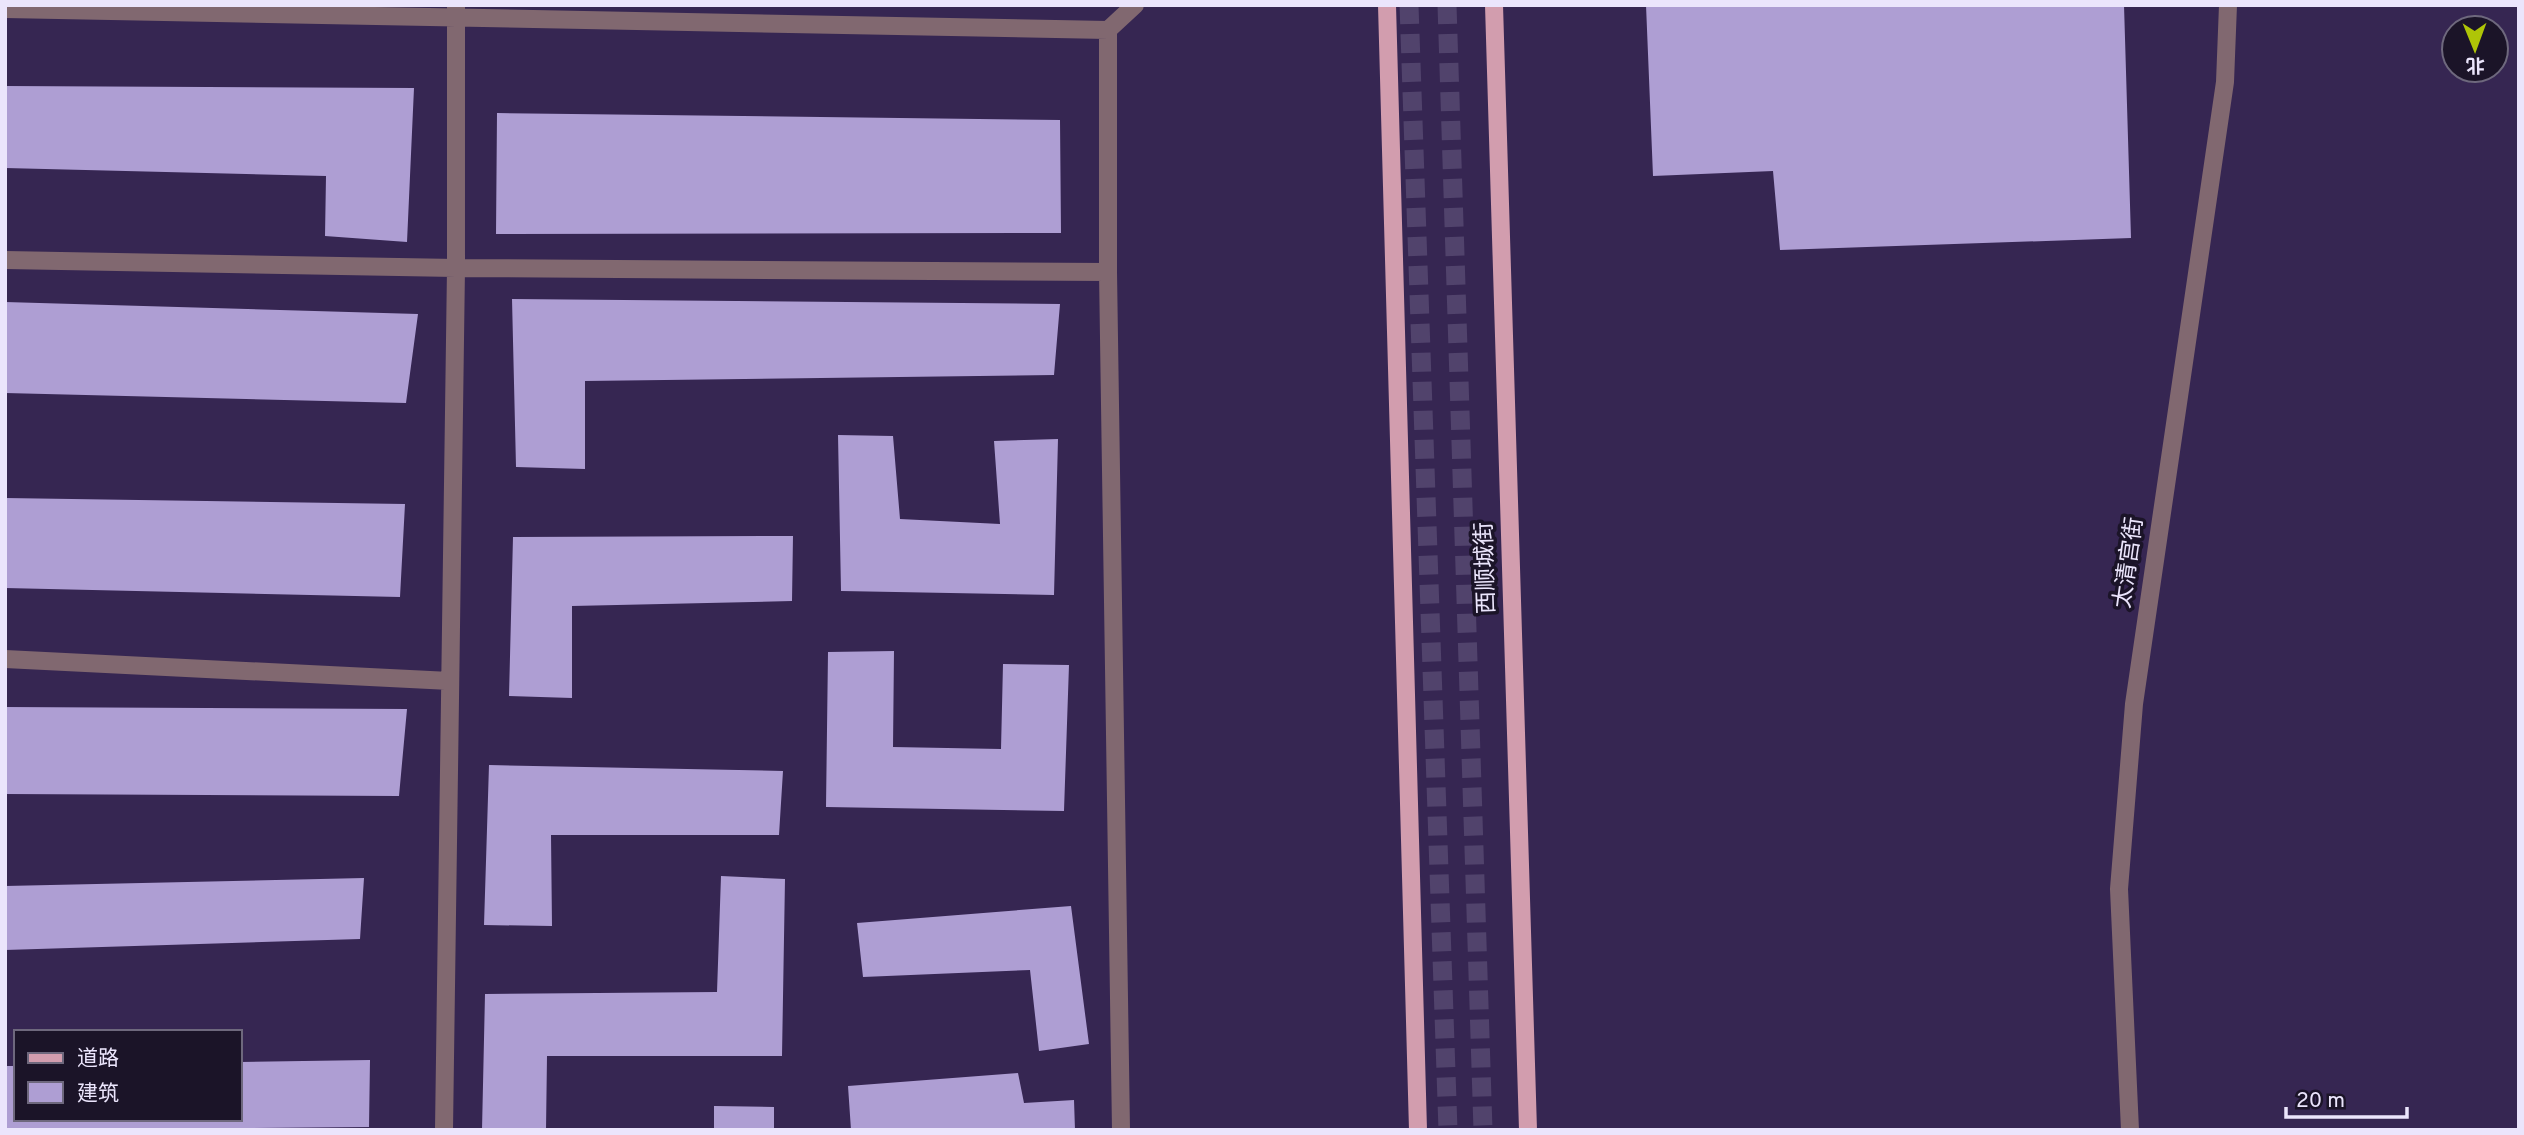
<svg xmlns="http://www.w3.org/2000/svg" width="2524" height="1135" font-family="Overpass,'Noto Sans SC',sans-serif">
<rect width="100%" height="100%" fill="#362652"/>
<path fill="#ae9ed3" d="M1646,5H2124L2131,238L1780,250L1773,171L1653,176Z
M5,86L414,88L407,242L325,236L326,176L5,168Z
M497,113L1060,120L1061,233L496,234Z
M512,299L1060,304L1054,375L585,381V469L516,467Z
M5,302L418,314L406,403L5,393Z
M838,435L893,436L900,519L1000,524L994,441L1058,439L1054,595L841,591Z
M5,498L405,504L400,597L5,588Z
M793,536L792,601L572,606V698L509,696L513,537Z
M894,651L893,747L1001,749L1003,664L1069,665L1064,811L826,807L828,652Z
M5,707L407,709L399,796L5,794Z
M489,765L783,771L779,835H551L552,926L484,925Z
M721,876L785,879L782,1056H547L546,1130H482L485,994L717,992Z
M364,878L360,939L5,950V886Z
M1071,906L1089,1044L1039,1051L1030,970L863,977L857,923Z
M370,1060L369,1127L5,1130V1066H16V1119H240V1062Z
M1018,1073L1024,1103L1074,1100L1075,1130H851L848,1086Z
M714,1106L774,1107V1130H714Z"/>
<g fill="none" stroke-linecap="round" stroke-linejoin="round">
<path stroke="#51436c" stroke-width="19" stroke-dasharray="19 10" stroke-linecap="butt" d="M1409,5L1448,1130
M1447,5L1483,1130"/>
<path stroke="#816870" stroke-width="18" d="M5,9L1108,30L1135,5
M1108,30V272L1121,1130
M5,260L456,268L1108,272
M5,659L450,681
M444,1130L456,268V5
M2130,1130L2119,889L2134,704L2225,82L2228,5"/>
<path stroke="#d29dae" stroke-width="18" d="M1387,5L1418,1130
M1494,5L1528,1130"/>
</g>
<g text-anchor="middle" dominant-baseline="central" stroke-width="7" stroke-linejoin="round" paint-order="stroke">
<g font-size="23" fill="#ebe5fc" stroke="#1b1428">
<text transform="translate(2130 563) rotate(-82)">太清宫街</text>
<text transform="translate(1487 568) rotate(-92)">西顺城街</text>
</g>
</g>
<rect width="2524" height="1135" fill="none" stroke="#ebe5fc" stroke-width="14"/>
<rect x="14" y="1030" width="228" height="91" fill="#1b1428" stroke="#6e687d" stroke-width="2"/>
<rect x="28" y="1053" width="35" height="10" fill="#d29dae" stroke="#6e687d" stroke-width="2"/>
<text x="77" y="1065" font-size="21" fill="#ebe5fc">道路</text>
<rect x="28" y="1082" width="35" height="21" fill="#ae9ed3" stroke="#6e687d" stroke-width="2"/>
<text x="77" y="1100" font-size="21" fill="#ebe5fc">建筑</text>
<g transform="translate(2475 49) rotate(179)"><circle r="33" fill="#1b1428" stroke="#6e687d" stroke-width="2"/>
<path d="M0-5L12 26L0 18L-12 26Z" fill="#afc507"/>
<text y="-10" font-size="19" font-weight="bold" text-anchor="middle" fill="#ebe5fc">北</text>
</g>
<path d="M2286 1107v10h121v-10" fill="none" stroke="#ebe5fc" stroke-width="3.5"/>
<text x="2296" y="1107" font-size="21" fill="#ebe5fc" stroke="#1b1428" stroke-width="5" paint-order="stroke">20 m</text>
</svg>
